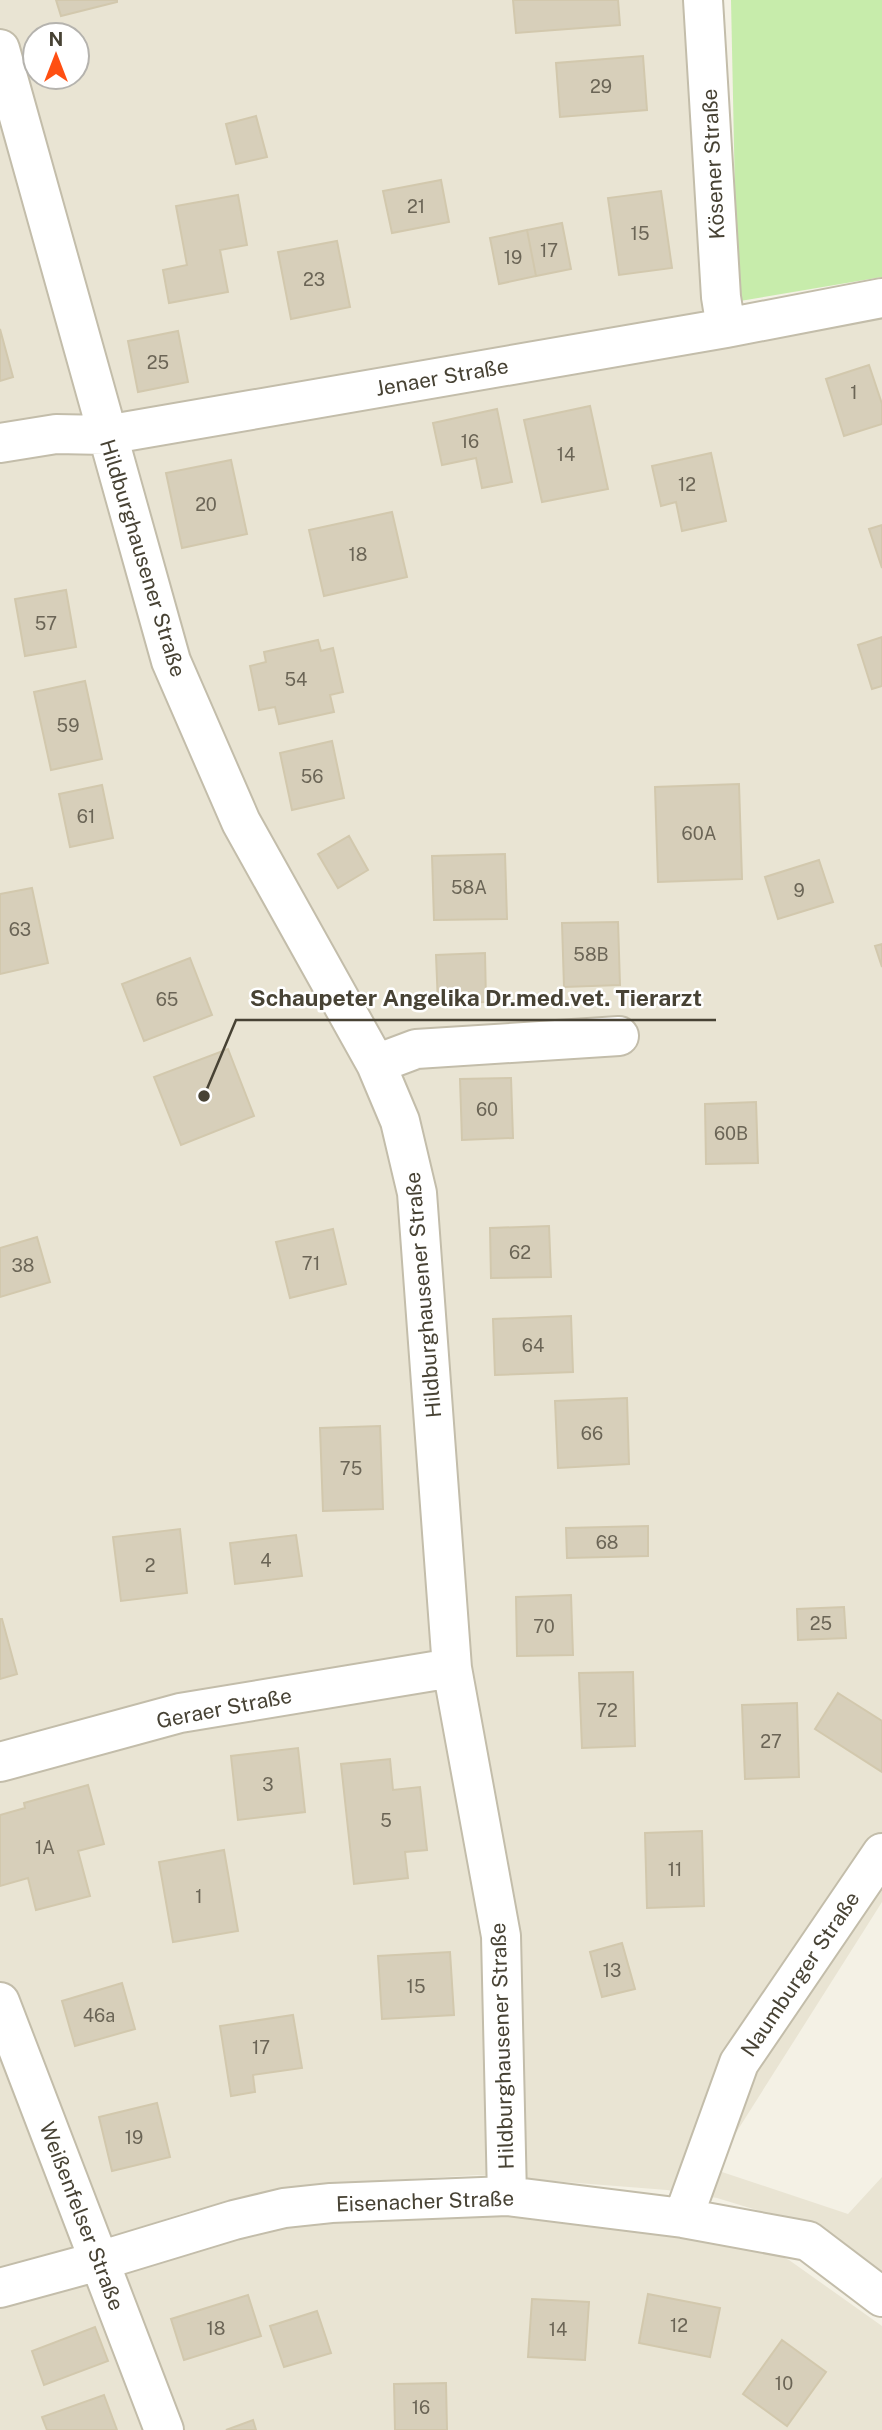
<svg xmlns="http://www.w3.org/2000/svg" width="882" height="2430" font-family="'Public Sans',sans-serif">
<rect width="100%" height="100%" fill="#f4f1e5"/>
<path fill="#e9e4d3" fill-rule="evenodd" d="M0,0H695L709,347L882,312V1902L713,2169L848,2214L882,2177V2282L796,2222L717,2198L667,2190L477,2175L342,2183L309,2187L187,2212L71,2250L0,2268ZM35,35H77V77H35Z
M484,2210L742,2240L789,2260L882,2326V2430H0V2300L247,2231L328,2218Z"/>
<path fill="#c7ecab" d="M731,0H882V277L740,301L737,291Z"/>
<path fill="#d7cfba" stroke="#d2c8ad" stroke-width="2" d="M56,0H117V2L61,16Z
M513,0H618L620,25L516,33Z
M643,56L647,110L560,117L556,63Z
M256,116L267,157L236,164L226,124Z
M441,180L449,222L392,233L383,191Z
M661,191L672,268L619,275L608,198Z
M238,195L247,245L220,250L228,292L169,303L163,270L187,265L176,206Z
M562,223L571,269L536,276L527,230Z
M527,230L536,276L499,284L490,238Z
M337,241L350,307L291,319L278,252Z
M0,329L13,377L0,381Z
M178,331L188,382L138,392L128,341Z
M869,365L882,404V424L844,436L826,379Z
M590,406L608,489L542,502L524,420Z
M497,409L512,482L482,488L476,458L442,465L433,423Z
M711,453L726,521L682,531L676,502L661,506L652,466Z
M231,460L247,534L182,548L166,473Z
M392,512L407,577L324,596L309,530Z
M882,525V568L869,529Z
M66,590L76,647L25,656L15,599Z
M882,637V686L872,689L858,645Z
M318,640L321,651L333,648L343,692L330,695L334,712L279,724L275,707L259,710L250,666L266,662L264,652Z
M85,681L102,759L51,770L34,692Z
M332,741L344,798L292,810L280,753Z
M739,784L742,879L658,882L655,787Z
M102,785L113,838L70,847L59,794Z
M349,836L368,870L338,888L318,854Z
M505,854L507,919L434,920L432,856Z
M819,860L833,902L778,919L765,877Z
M32,888L48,963L0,974V894Z
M618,922L620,985L564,987L562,923Z
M882,944V967L875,946Z
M485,953L486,1002L438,1004L436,955Z
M190,958L212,1015L144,1041L122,984Z
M228,1049L254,1116L181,1145L154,1077Z
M511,1078L513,1138L462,1140L460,1079Z
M756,1102L758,1163L706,1164L705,1104Z
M549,1226L551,1277L491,1278L490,1228Z
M333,1229L346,1284L290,1298L276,1242Z
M37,1237L50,1282L0,1297V1248Z
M571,1316L573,1372L495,1375L493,1319Z
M627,1398L629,1464L558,1468L555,1401Z
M380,1426L383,1509L323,1511L320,1428Z
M648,1526V1556L567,1558L566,1528Z
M180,1529L187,1593L121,1601L113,1537Z
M296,1535L302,1576L235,1584L230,1543Z
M571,1595L573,1655L517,1656L516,1597Z
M844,1607L846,1638L798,1640L797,1609Z
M0,1619H2L17,1674L0,1679Z
M633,1672L635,1746L582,1748L579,1673Z
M838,1693L882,1721V1772L815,1729Z
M797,1703L799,1777L745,1779L742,1705Z
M298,1748L305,1812L238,1820L231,1756Z
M390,1759L393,1790L420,1787L427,1850L405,1852L408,1878L354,1884L341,1764Z
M88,1785L104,1844L78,1851L90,1896L36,1910L28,1878L0,1886V1815L25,1808L24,1803Z
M702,1831L704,1906L647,1908L645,1833Z
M224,1850L238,1931L173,1942L159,1862Z
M622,1943L635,1989L602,1997L590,1952Z
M450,1952L454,2015L382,2019L378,1956Z
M122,1983L135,2029L75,2046L62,2001Z
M293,2015L302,2068L253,2075L255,2092L231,2096L220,2026Z
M157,2103L170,2157L112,2171L99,2117Z
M648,2294L720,2308L710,2357L639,2343Z
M248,2295L261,2336L184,2360L171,2319Z
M532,2299L589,2302L585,2360L528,2357Z
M317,2311L331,2353L284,2367L270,2326Z
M95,2327L108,2361L44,2385L32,2351Z
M782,2340L826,2372L787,2426L743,2394Z
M446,2383L447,2430H395L394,2384Z
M104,2395L117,2430H47L42,2417Z
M253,2420L256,2430H226Z"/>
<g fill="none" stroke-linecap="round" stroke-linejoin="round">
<g stroke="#c3bdaa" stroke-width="42">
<path id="minor" d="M703,0L721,297L726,328
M0,49L171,661L241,822L376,1064L400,1121L417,1193L452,1668L501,1936L507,2196
M0,443L56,434L106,435L726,328L882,298
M376,1064L416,1049L619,1036
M0,1762L180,1713L452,1668
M0,2002L164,2430
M683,2218L739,2063L882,1853
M0,2288L99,2261L234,2220L284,2208L331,2203L507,2196L683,2218L808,2241L882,2297"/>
</g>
<use href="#minor" stroke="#fff" stroke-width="38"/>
</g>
<g text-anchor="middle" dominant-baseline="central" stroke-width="5" stroke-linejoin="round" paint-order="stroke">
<g font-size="18" fill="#6b6556">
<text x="601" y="86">29</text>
<text x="416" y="206">21</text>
<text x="640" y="233">15</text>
<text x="549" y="250">17</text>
<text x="513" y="257">19</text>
<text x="314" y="279">23</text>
<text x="158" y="362">25</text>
<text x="854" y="392">1</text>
<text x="470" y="441">16</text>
<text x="566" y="454">14</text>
<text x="687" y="484">12</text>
<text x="206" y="504">20</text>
<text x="358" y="554">18</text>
<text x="46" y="623">57</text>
<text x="296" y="679">54</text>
<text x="68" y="725">59</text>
<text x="312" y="776">56</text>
<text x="86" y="816">61</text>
<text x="699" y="833">60A</text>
<text x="469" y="887">58A</text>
<text x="799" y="890">9</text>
<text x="20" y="929">63</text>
<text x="591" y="954">58B</text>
<text x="167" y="999">65</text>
<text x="487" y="1109">60</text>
<text x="731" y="1133">60B</text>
<text x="520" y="1252">62</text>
<text x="311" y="1263">71</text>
<text x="23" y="1265">38</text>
<text x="533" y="1345">64</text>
<text x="592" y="1433">66</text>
<text x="351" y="1468">75</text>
<text x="607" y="1542">68</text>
<text x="266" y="1560">4</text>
<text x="150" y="1565">2</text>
<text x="821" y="1623">25</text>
<text x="544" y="1626">70</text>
<text x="607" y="1710">72</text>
<text x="771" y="1741">27</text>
<text x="268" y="1784">3</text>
<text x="386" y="1820">5</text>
<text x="45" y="1847">1A</text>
<text x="675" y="1869">11</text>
<text x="199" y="1896">1</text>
<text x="612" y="1970">13</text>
<text x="416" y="1986">15</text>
<text x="99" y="2015">46a</text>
<text x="261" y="2047">17</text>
<text x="134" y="2137">19</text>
<text x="679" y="2325">12</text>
<text x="216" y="2328">18</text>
<text x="558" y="2329">14</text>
<text x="784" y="2383">10</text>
<text x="421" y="2407">16</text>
</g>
<g font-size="21" fill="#474234" stroke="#fff">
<text transform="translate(713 164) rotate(-93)">Kösener Straße</text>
<text transform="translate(442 377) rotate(-10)">Jenaer Straße</text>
<text transform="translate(143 558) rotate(73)">Hildburghausener Straße</text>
<text transform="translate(423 1295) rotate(-95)">Hildburghausener Straße</text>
<text transform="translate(224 1708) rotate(-11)">Geraer Straße</text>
<text transform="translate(800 1974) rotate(-56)">Naumburger Straße</text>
<text transform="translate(502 2046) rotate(-92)">Hildburghausener Straße</text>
<text transform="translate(425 2201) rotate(-2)">Eisenacher Straße</text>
<text transform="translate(82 2216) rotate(69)">Weißenfelser Straße</text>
</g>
</g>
<path fill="none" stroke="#474234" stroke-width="2.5" d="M204 1096L236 1020H716"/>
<circle fill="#474234" stroke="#fff" stroke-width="2.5" cx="204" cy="1096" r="7"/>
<g font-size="23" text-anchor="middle" font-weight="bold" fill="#474234" stroke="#fff" stroke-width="5" stroke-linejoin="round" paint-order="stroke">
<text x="476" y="1006">Schaupeter Angelika Dr.med.vet. Tierarzt</text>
</g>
<g transform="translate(56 56)"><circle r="33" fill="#ffffff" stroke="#b5b3ae" stroke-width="2"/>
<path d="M0-5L12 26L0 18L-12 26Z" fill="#ff4f12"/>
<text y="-10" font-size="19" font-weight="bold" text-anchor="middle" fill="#474234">N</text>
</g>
</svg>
